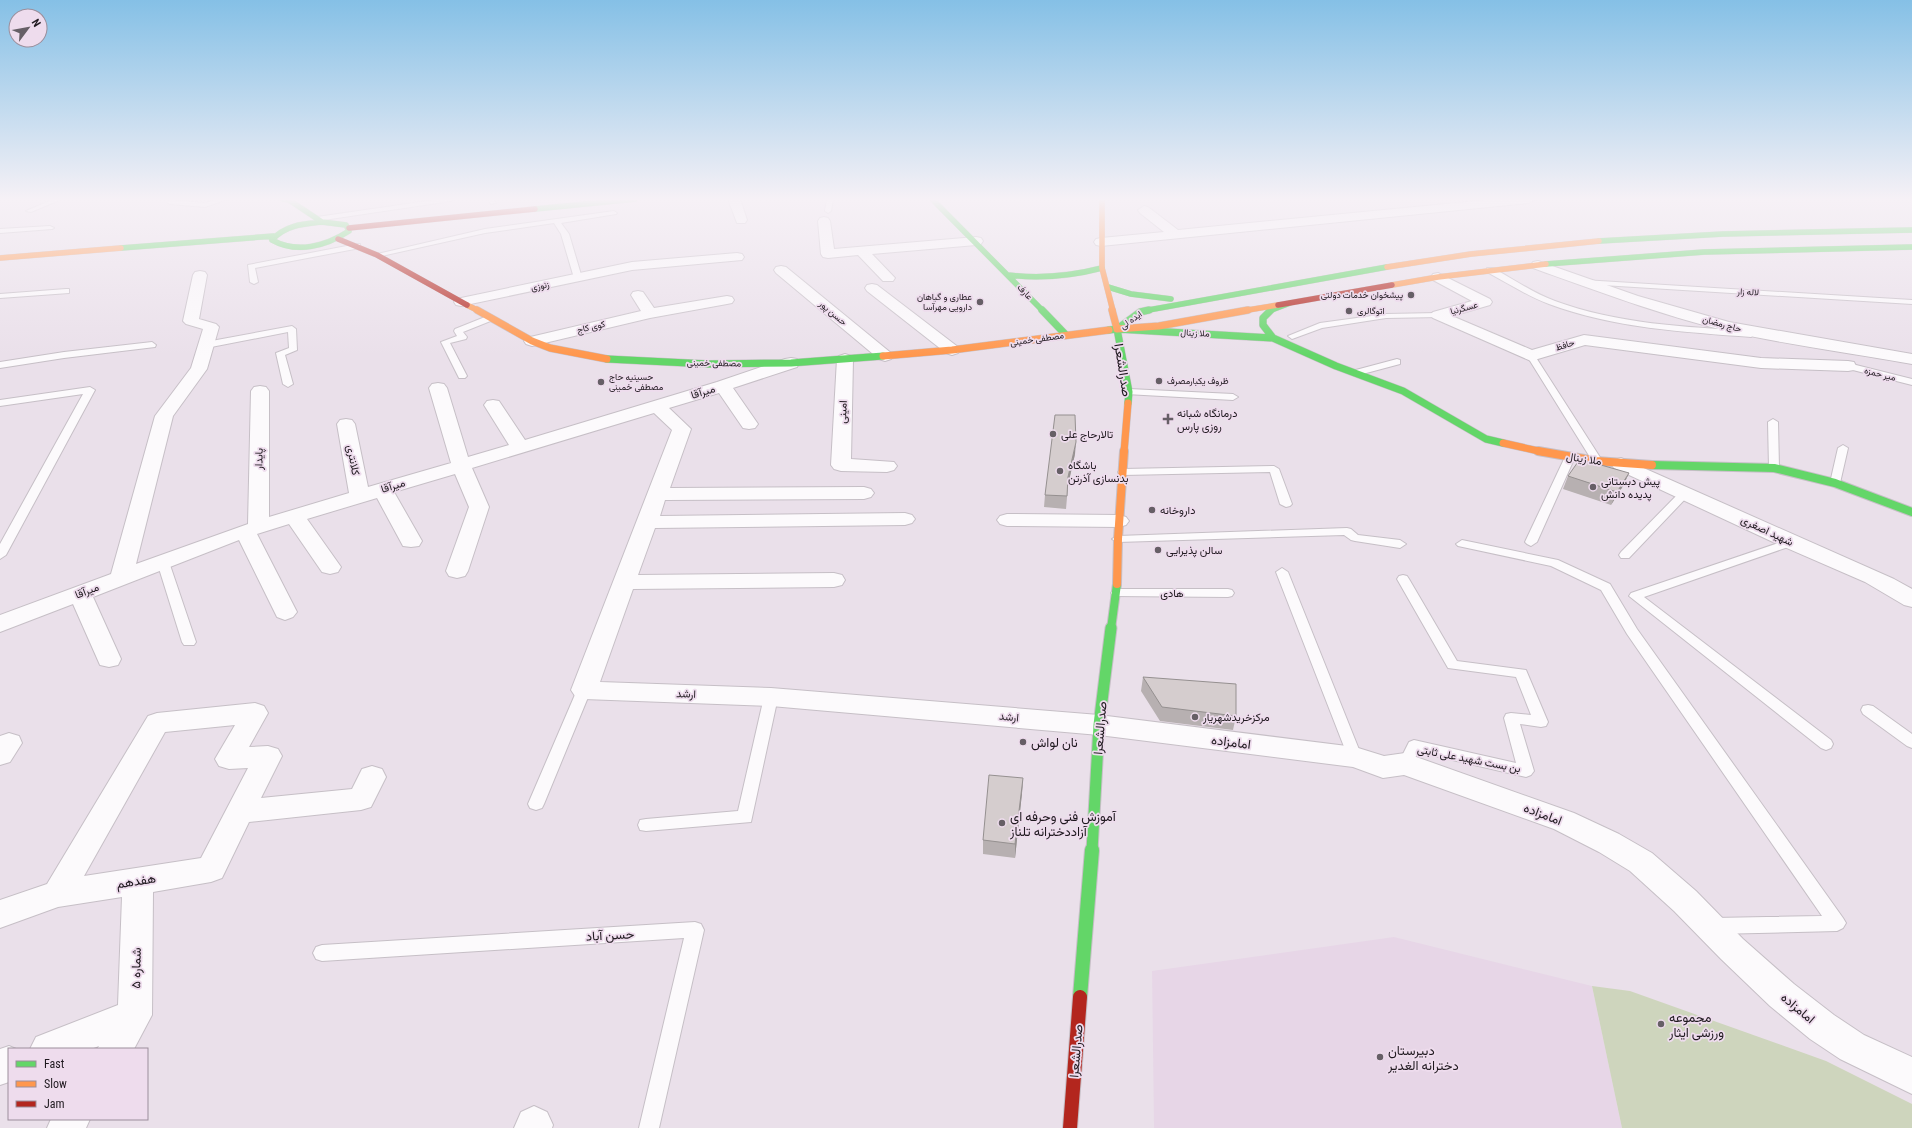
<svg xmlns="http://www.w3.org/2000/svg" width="1912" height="1128" font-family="'Roboto Condensed',Vazirmatn,sans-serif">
<rect width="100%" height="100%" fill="#eae0ea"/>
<path fill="#e7d6e7" d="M1394,937L1592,986L1622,1128H1154L1152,971Z"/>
<path fill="#ced5bd" d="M1592,986L1630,991L1826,1061L1912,1104V1128H1622Z"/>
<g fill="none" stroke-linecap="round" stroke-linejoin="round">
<g stroke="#c6bfc6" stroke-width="2">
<path id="lane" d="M54,199H62L31,212L26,211Z
M220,199H228L205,207L170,204L167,202L170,200L205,203Z
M441,199H454L451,201L317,221L314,219L317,217Z
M488,199H494L496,203L491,204Z
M827,199H833L831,211L828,213L825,211Z
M614,211L617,213L616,214L561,223L569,234L582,278L578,280L574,278L561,234L554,223L485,233L377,257L373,255L485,229Z
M50,226L54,228L52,229L0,233V229Z
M357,244H360V248L255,268L258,282L254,284L250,282L248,265Z
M1487,268H1493C1513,279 1533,293 1555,301C1617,324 1686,327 1751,331L1755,334L1751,337C1684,332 1613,328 1549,304C1527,296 1508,283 1487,272Z
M1583,280L1912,300V304L1586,284L1582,282Z
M66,289H69V293L0,298V294Z
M1438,313L1442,315L1441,317L1386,318L1322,328L1292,339L1288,336L1320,323L1386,314Z
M490,315L493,316V320L463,332L467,337L466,339L450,343L467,376L465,378H459L441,342L457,336L454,331L455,329Z
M292,326L296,329L297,350L285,355L293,384L288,387L283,384L276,353L289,348L288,332L206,348L202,345L206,342Z
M152,342L156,345L155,347L64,358L0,368V362L64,352Z
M1531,353L1535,356L1603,462L1602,464L1598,465L1593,462L1527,356Z
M1397,359L1400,360V364L1355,376L1350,373L1352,371Z
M1848,363L1912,379V385L1845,368V364Z
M90,387L95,390L6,555L0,559V544L83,394L0,406V400Z
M1129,389L1233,394L1238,397L1233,400L1126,394L1124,392L1126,390Z
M1773,419L1778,422L1779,468L1774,471L1769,468L1768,422Z
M1843,445L1848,448L1840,483L1835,486L1830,483L1838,448Z
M1570,454L1575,457L1537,542L1531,546L1527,544L1525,542L1565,457Z
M1274,466L1279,469L1292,504L1290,506L1286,507L1280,504L1270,472L1123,475L1118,472L1123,469Z
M1685,490L1689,491L1690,493L1689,495L1629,558H1621L1619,555L1621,552L1681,491Z
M1347,528L1351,529L1358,535L1400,540L1406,544L1400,548L1355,541L1351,540L1344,535L1118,542L1112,539L1118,536Z
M1790,539L1796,543L1794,545L1644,597L1831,740L1833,744L1831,748L1826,750L1821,748L1629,596L1631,593Z
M1462,540L1558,560L1610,584L1637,629L1843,918L1846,923L1843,928L1837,931L1714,934L1708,931L1705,926L1708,921L1714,918L1822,916L1627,634L1601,590L1551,566L1458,546L1456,544Z
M163,558L169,562L196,642L194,645H184L182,642L157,562Z
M1282,568L1288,572L1362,757L1360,761L1355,763L1350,761L1348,757L1276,572Z
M1403,575L1407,576L1409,579L1457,661L1526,670L1548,722L1546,726L1541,727L1520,724L1534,771L1531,775L1526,777L1418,752L1410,768L1405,770L1400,768L1398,764L1409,742L1414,740L1516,763L1504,718L1506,714L1511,713L1531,715L1516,677L1448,668L1397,579L1399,576Z
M1117,589H1228L1232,590L1234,593L1232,596L1228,597L1113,596L1111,593L1113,590Z
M584,685L589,687L591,690L544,804L542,808L536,810L530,808L528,804L577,690L579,687Z
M771,692L776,693L778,697L751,822L646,831L640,830L638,825L640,820L646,819L738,811L764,697L766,693Z
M1868,705L1873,706L1912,734V748L1907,746L1863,714L1861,710L1863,706Z
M695,922L701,924L704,930L659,1128H639L684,938L322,961L316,959L313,953L316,947L322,945Z"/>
</g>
<g stroke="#c6bfc6" stroke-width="2">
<path id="street" d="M728,199H740L747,220L745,223H737Z
M1497,199H1535L1529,203L1101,246L1096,245L1094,242L1096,239L1101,238L1164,232L1140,213L1138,210L1144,206L1148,207L1178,230Z
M824,217L828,218L830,221L834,249L976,237L981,238L983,241L981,244L976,245L872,254L895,278L893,281H883L858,255L828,258L823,257L821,254L818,221L820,218Z
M737,253L742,254L744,257L742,260L632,270L461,306L456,305L454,302L456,299L461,298L632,262Z
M1538,261L1638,296L1729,322L1912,354V364C1850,353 1788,345 1727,331C1661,315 1597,291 1533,268L1531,265L1533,262Z
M781,266L786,267L891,353L893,356L891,359L885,361L879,359L776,273L774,270L776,267Z
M200,271L205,272L207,275L199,319L216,324L219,327L207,369L173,416L136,564L248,524L251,391L254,387L260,386L266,387L269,391V517L349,493L337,424L340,420L346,419L352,420L355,424L368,487L451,463L429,388L432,384L438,383L444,384L447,388L468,457L509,445L484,405L487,401L493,400L499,401L525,440L717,382L785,359L791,358L797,359L799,363L797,367L733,388L758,424L755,428L749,429L743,428L719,393L669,408L691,429L670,488L864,487L871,489L874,493L871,497L864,499L665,500L660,516L905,513L912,515L915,519L912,523L905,525L655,528L638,575L834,573L842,575L845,580L842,585L834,587L633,589L600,682L771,688L1099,715L1355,747L1384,756L1405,753L1574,813L1619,834L1652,853L1696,891L1743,939L1794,984L1834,1015L1864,1035L1912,1057V1094L1840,1059L1810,1039L1770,1006L1721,959L1674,911L1630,871L1599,852L1554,829L1404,775L1383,778L1353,767L1099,735L771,706L584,699L575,696L571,690L672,430L654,413L472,468L489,507L468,571L465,576L457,578L449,576L446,571L469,507L455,474L394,492L422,541L419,546L411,547L403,546L377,498L307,519L341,567L338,572L330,574L322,572L289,524L257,534L297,612L293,617L285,620L277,617L239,540L93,597L121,659L118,665L109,667L100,665L73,604L0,632V615L111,574L155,416L191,368L203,329L186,324L183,321L193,275L195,272Z
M1438,273L1490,299L1492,302L1490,305L1452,316L1532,350L1584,335L1761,358L1848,361L1854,362L1856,366L1854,370L1848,371L1761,368L1585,345L1531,361L1433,318L1430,315L1433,312L1472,301L1433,280L1431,277L1433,274Z
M872,284L877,285L958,347L960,350L958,353L952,355L946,353L867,291L865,288L867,285Z
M638,291L643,292L654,308L727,296L732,297L734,300L732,303L727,304L650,318L532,346L526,344L524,341L526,338L641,311L631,295L633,292Z
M845,354L851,356L853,359L851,459L894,462L897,466L894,470L887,472L841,471L834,469L831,465L837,359L839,356Z
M1621,458L1894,579L1912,589V607L1904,605L1865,582L1773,542L1614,468L1611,464L1614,460Z
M1007,514L1119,515L1126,517L1129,521L1126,525L1119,527L1007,526L1000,524L997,520L1000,516Z
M255,703L264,706L268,713L249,747L268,746L278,749L282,756L261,798L352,789L362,769L372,766L382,769L386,777L371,807L361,810L249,822L222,878L211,882L153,892L152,1015L134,1049H97L99,1046L91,1049H30L36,1037L118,1005L122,897L58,907L0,928V900L47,884L148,716L157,713ZM235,725L215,759L219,766L229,769L248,768L201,858L84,876L165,732Z
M9,733L19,736L22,743L10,762L0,765V736Z
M9,1046L16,1049H9V1082L0,1085V1049Z
M534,1106L547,1112L553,1125L552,1128H514L521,1112Z
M51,1119H90L86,1128H47Z"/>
</g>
<g stroke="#c6bfc6" stroke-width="6">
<path id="fast-far4" d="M283,199L289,200L322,222
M932,199L1043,311
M535,209L635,199
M322,222L346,225L349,231C326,246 297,254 272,240C285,225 303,224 322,222Z
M1599,241L1723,234L1912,230
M121,248L274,236
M1546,264L1704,252L1912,247
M1008,275C1040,279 1071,276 1102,268
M1108,287L1131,294L1171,299
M1143,311L1387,267
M1269,311L1290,303"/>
</g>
<g stroke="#c6bfc6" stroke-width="8">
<path id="fast-far3" d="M1042,310L1066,335
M1271,310L1263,318V325L1273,338
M1117,329L1129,392L1128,403
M1117,329L1140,312L1149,310
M1109,330L1117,329L1273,338L1336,366L1403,391L1486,439L1503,443
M607,359L708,364L791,363L883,356"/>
</g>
<g stroke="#c6bfc6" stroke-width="10">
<path id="fast-far2" d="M1652,465L1774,468L1835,483L1912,512
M1111,629L1117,584"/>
</g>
<g stroke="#c6bfc6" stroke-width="13">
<path id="fast-far1" d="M1092,851L1099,725L1111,628"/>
</g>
<g stroke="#c6bfc6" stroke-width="16">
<path id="fast" d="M1080,997L1092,850"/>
</g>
<g stroke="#c6bfc6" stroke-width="6">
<path id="slow-far2" d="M1102,199V268L1113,311
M0,258L121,248
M1387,267L1471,254L1599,241
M1392,285L1438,277L1546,264
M467,305L479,311
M1242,311L1278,305"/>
</g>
<g stroke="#c6bfc6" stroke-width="8">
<path id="slow-far1" d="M477,310L532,341L550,348L607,359
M1112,310L1117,329
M1117,329L1159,326L1248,310
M883,356L952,350L1109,330
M1503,443L1543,452
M1124,452L1128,403"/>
</g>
<g stroke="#c6bfc6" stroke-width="10">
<path id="slow" d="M1538,451L1596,461L1652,465
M1117,584L1118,539L1124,451"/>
</g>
<g stroke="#c6bfc6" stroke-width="6">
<path id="jam-far1" d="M349,228L535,209
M338,239L377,255L467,305
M1278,305L1392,285"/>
</g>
<g stroke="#c6bfc6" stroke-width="16">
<path id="jam" d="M1070,1128L1080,997"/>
</g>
<use href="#lane" fill="#fcfafc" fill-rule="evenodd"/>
<use href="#street" fill="#fcfafc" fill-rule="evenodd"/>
<use href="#fast-far4" stroke="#63d668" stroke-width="5.5"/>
<use href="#fast-far3" stroke="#63d668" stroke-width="7"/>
<use href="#fast-far2" stroke="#63d668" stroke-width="8"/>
<use href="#fast-far1" stroke="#63d668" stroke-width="11"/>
<use href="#fast" stroke="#63d668" stroke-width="14"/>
<use href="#slow-far2" stroke="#ff974d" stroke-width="5.5"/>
<use href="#slow-far1" stroke="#ff974d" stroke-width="7"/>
<use href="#slow" stroke="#ff974d" stroke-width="8"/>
<use href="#jam-far1" stroke="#b3261e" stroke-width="5.5"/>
<use href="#jam" stroke="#b3261e" stroke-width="14"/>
</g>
<path fill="#b7b0b1" d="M1075,454L1068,486L1066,509L1044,507L1045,495Z
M1629,473L1623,486L1611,505L1563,489L1568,476Z
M1143,677L1236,716L1233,730L1160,721L1141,691Z
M1023,778L1022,793L1015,858L983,854V840Z"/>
<path fill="#959090" d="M1076,442L1075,454L1067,489L1068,477Z
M1629,473L1623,486L1611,505L1617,492Z
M1023,778L1022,793L1015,858V844Z"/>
<path fill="#d5cdce" stroke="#959090" d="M1055,415H1075L1076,442L1068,477L1067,496L1045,495Z
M1580,459L1629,473L1617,492L1568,476Z
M1143,677L1236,684V716L1162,707Z
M989,775L1023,778L1015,844L983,840Z"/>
<linearGradient id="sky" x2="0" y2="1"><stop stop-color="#85c0e6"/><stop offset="0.56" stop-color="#f6f1f6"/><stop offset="1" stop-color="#f6f1f6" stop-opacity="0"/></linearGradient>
<rect width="1912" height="356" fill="url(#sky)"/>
<g fill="#665f66" stroke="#eedced" stroke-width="1.5">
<circle cx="1411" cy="295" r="4"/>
<circle cx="980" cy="302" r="4"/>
<circle cx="1349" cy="311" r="4"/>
<circle cx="1159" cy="381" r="4"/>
<circle cx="601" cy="382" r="4"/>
<path d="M1166 413h4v4h4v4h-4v4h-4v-4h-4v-4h4z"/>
<circle cx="1053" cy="434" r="4"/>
<circle cx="1060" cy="471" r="4"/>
<circle cx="1593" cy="487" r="4"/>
<circle cx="1152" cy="510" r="4"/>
<circle cx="1158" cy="550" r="4"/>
<circle cx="1195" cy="717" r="4"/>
<circle cx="1023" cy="742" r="4"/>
<circle cx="1002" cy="823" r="4"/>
<circle cx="1661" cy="1024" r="4"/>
<circle cx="1380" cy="1057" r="4"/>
</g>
<g text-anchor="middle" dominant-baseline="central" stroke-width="3.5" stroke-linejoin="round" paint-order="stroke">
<g font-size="9" fill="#1f191f" stroke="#eedced">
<text transform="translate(540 286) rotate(-12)">زنوزی</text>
<text transform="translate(1025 292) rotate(46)">عارف</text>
<text transform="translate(1748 292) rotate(3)">لاله زار</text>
<text transform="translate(1464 308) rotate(-15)">عسگرنیا</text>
<text transform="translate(833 313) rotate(40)">حسن پور</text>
<text transform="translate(1131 320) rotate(-35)">ایده لى</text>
<text transform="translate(1722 324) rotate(15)">حاج رمضان</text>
<text transform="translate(591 327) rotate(-13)">کوی کاج</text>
<text transform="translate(1195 333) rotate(3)">ملا زینال</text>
<text transform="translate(1037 339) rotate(-8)">مصطفی خمینی</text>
<text transform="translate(1565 345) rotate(-17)">حافظ</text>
<text transform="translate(714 363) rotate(1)">مصطفی خمینی</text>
<text transform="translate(1880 374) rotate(14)">میر حمزه</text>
</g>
<g font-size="9" fill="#1f191f" stroke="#eedced" text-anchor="start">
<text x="1403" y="295" text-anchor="end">پیشخوان خدمات دولتی</text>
<text x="972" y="297" text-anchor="end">عطاری و گیاهان<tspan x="972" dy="10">دارویی مهرآسا</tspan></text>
<text x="1357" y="311">اتوگالری</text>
<text x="609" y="377">حسینیه حاج<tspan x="609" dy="10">مصطفی خمینی</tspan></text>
<text x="1167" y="381">ظروف یکبارمصرف</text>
</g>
<g font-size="11" fill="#1f191f" stroke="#eedced">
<text transform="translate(703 392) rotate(-17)">میرآقا</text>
<text transform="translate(843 412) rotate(-88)">امینی</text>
<text transform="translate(259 459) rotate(-89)">پایدار</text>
<text transform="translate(1584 459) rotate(9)">ملا زینال</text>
<text transform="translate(353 460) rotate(79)">کلانتری</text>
<text transform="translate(393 486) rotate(-17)">میرآقا</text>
<text transform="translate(1767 531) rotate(25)">شهید اصغری</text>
<text transform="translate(87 591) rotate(-21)">میرآقا</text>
<text x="1172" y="593">هادی</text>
<text transform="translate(686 694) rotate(2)">ارشد</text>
<text transform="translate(1009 717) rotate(5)">ارشد</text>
<text transform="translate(1469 759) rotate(11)">بن بست شهید علی ثابتی</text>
</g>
<g font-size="11" fill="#1f191f" stroke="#eedced" text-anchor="start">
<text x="1177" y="413">درمانگاه شبانه<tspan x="1177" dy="13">روزی پارس</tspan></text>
<text x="1061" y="434">تالارحاج علی</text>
<text x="1068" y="465">باشگاه<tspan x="1068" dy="13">بدنسازی آذرتن</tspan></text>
<text x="1601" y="481">پیش دبستانی<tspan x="1601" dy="13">پدیده دانش</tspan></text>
<text x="1160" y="510">داروخانه</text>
<text x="1166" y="550">سالن پذیرایی</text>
<text x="1203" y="717">مرکزخریدشهریار</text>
</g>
<g font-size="13" fill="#1f191f" stroke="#eedced">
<text transform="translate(1123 370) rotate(81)">صدرالشعرا</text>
<text transform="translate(1100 728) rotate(-85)">صدرالشعرا</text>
<text transform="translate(1231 742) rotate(7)">امامزاده</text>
<text transform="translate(1543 814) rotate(21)">امامزاده</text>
<text transform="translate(136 881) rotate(-9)">هفدهم</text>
<text transform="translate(610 935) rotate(-3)">حسن آباد</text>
<text transform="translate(136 968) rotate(-89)">شماره ۵</text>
<text transform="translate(1798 1008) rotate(40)">امامزاده</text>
<text transform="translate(1076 1051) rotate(-85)">صدرالشعرا</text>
</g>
<g font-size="13" fill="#1f191f" stroke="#eedced" text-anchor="start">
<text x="1031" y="742">نان لواش</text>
<text x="1010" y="816">آموزش فنی وحرفه ای<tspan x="1010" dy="15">آزاددخترانه تلناز</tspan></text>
<text x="1669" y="1017">مجموعه<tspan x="1669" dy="15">ورزشی ایثار</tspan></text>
<text x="1388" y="1050">دبیرستان<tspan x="1388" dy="15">دخترانه الغدیر</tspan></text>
</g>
</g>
<rect x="8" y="1048" width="140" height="72" fill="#eedced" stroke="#9b8e9b"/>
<rect x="16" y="1061" width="20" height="6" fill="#63d668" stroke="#9b8e9b"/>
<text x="44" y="1068" font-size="12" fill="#1f191f">Fast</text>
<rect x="16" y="1081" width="20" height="6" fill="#ff974d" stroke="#9b8e9b"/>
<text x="44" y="1088" font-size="12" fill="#1f191f">Slow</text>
<rect x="16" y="1101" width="20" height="6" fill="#b3261e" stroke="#9b8e9b"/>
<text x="44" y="1108" font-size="12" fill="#1f191f">Jam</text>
<g transform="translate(28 28) rotate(58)"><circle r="19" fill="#eedced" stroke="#9b8e9b"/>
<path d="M0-3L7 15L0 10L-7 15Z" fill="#665f66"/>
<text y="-6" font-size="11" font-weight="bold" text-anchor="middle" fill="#1f191f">N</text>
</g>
</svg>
